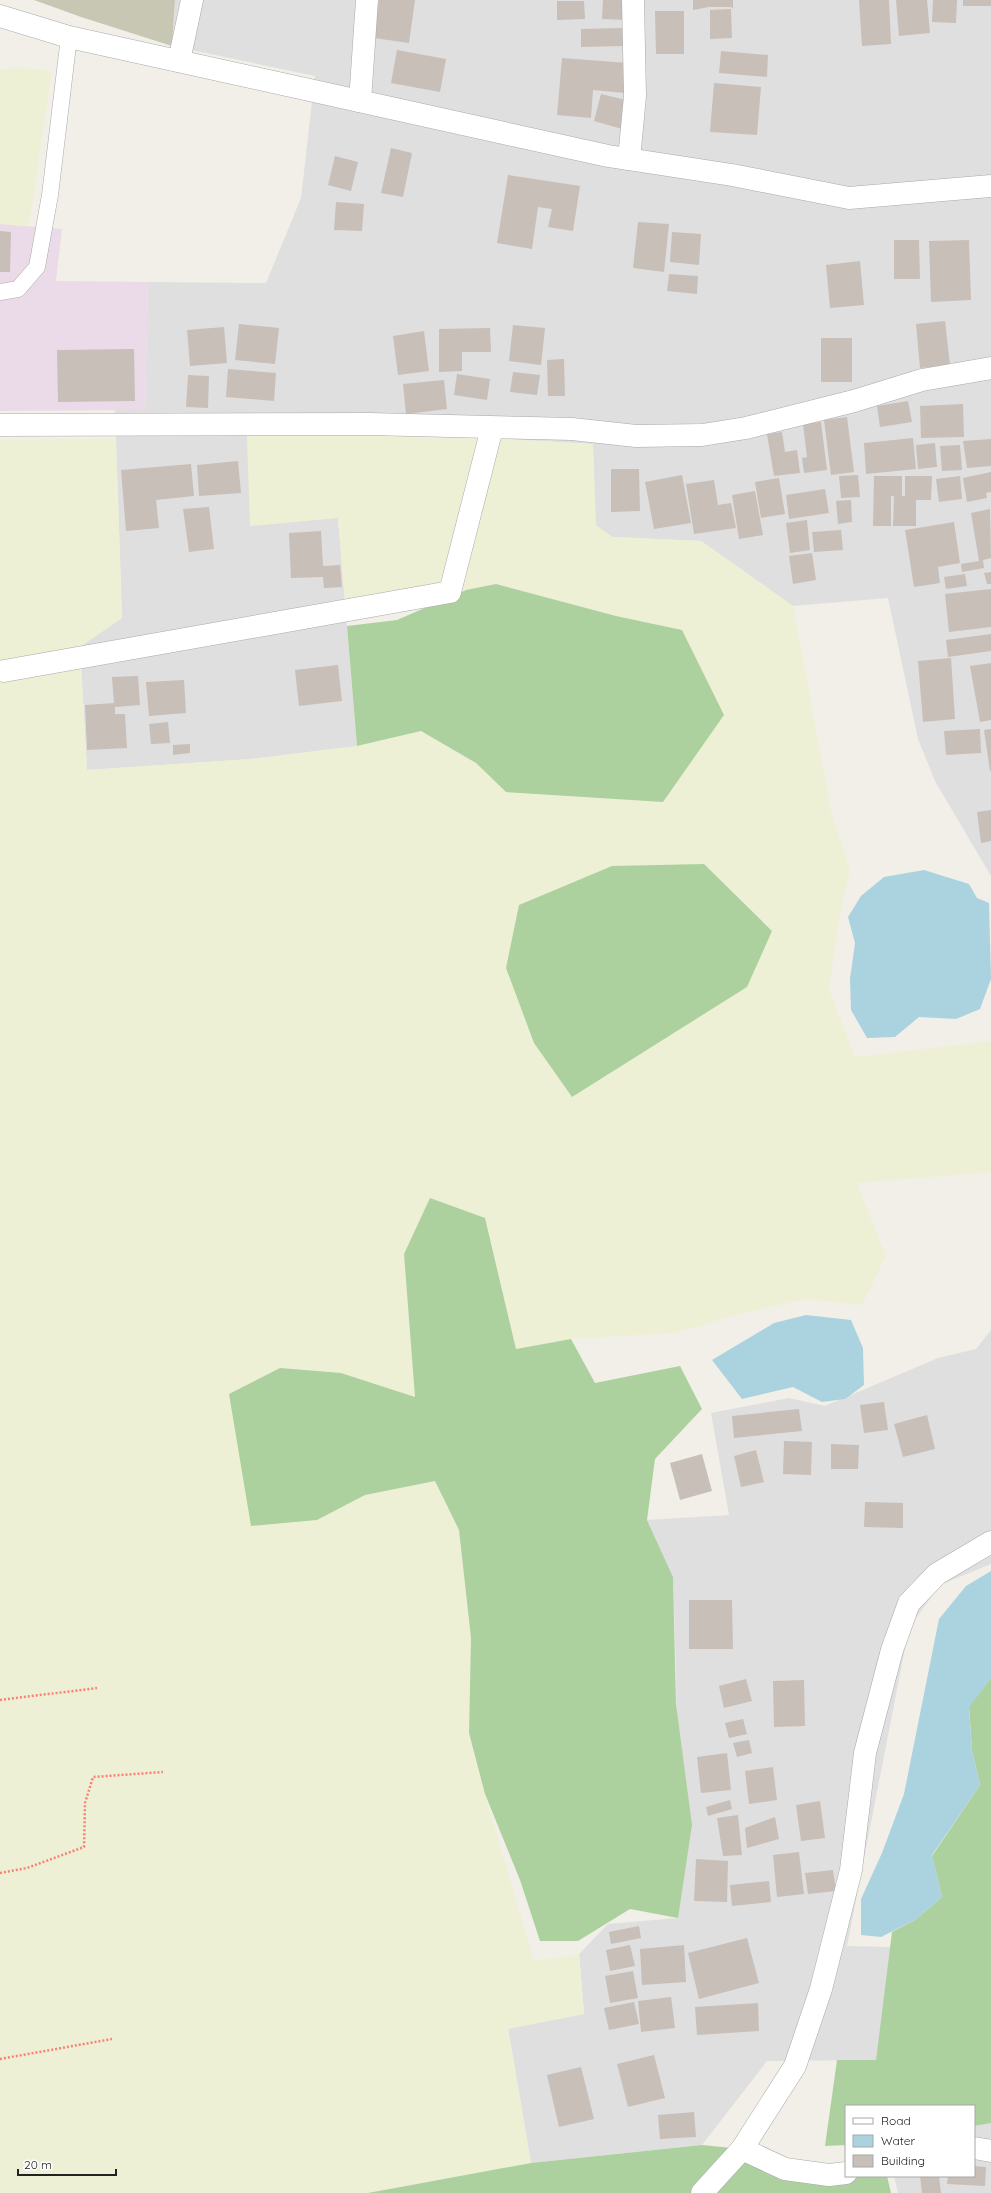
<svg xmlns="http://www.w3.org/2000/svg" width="991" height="2193" font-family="Quicksand,sans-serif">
<rect width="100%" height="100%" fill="#f2efe9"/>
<path fill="#e0dfdf" d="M175,0H991V876L935,781L918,739L888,598L793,606L701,541L612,537L595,525L593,444L449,436H331L357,746L251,759L87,770L80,646L122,618L115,410H145L148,282L266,283L301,198L315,76L172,46Z
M991,1330V1564L940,1585L909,1628L847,1946L891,1947L876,2060L767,2061L702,2145L531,2163L508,2028L584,2014L579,1954L608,1924L678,1918L676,1667L673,1577L647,1520L729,1515L711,1413L789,1398L825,1406L938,1358L976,1349Z
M991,2123V2193H898L894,2176H974V2126Z"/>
<path fill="#ebdbe8" d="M0,224L62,229L56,281L148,282L145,410L0,411Z"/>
<path fill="#c7c7b4" d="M34,0H175L172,46L81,17Z"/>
<path fill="#eef0d5" d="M17,67L52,71L29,226L0,224V70Z
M247,436H449L593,444L596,525L612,537L701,541L793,606L832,815L850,870L839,919L829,989L855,1057L991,1041V1172L857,1183L886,1256L862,1305L806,1299L740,1314L676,1333L571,1339L516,1349L485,1218L404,1254L416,1398L341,1373L317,1520L365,1495L435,1481L459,1530L471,1638L469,1733L485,1794L534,1961L579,1954L584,2014L508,2029L531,2163L368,2193H0V440L116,438L122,618L80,647L87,770L251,759L357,746L421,731L476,763L506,792L682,630L616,616L496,584L466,590L345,599L338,518L250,526Z"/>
<path fill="#add19e" d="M496,584L616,616L682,630L724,715L663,802L506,792L476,763L421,731L357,746L347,626L397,620L466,590Z
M704,864L772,931L747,987L572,1097L534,1043L506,968L519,905L612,866Z
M430,1198L485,1218L516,1349L571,1339L595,1383L680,1366L702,1409L655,1459L647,1520L673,1577L676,1704L692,1825L678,1918L630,1909L578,1941H540L520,1880L485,1794L469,1733L471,1638L459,1530L435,1481L365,1495L317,1520L251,1526L229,1394L280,1368L341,1373L415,1397L404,1254Z
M991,1678V2123L974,2126V2106H846V2145L825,2146L837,2060H876L892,1932L915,1920L942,1897L932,1856L980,1785L972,1751L969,1706Z
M702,2145L742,2149L846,2176H887L891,2193H368L531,2163Z"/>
<path fill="#aad3df" d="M924,870L969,884L977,898L989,903L991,979L980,1009L956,1019L919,1017L895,1037L867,1038L851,1010L850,979L855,943L848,917L861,896L884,877Z
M806,1315L851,1320L863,1348L864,1385L845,1399L822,1402L793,1387L742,1399L712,1360L774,1323Z
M991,1571V1678L969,1707L972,1751L980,1785L932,1855L942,1897L915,1920L881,1937L861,1935V1899L882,1853L904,1794L939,1619L966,1586Z"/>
<path fill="#c7bfb8" d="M379,0H415L409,43L374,38Z
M603,0H627L626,20L602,19Z
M693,0H733V9L731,7H709L693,10Z
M859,0H889L891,44L862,46Z
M896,0H927L930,33L899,36Z
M933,0H957L956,23L932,22Z
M963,0H991V6H963Z
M557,1H584L585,19L557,20Z
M731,9L732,38L710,39V10Z
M655,11H684V54H656Z
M623,28L624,46L581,47V29Z
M397,50L446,59L440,92L391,83Z
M721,51L768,55L767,77L719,73Z
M562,58L628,63L625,93L593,90L591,118L557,115Z
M714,83L761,87L757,135L710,132Z
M601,94L630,101L622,129L594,121Z
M391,148L412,153L403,197L381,193Z
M335,156L358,162L351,191L328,185Z
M508,175L580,186L573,231L548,227L552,209L538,207L532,249L497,243Z
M336,202L364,204L362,231L334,230Z
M638,222L669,224L664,272L633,268Z
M0,231L11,232L10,272H0Z
M672,232L701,234L699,265L670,262Z
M894,240H919L920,279H894Z
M969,240L971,300L931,302L929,241Z
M860,261L864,305L830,308L826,265Z
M669,274L698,276L697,294L667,291Z
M945,321L950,365L920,368L916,324Z
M239,324L279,328L275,364L235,360Z
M513,325L545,328L541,365L509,361Z
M224,327L227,363L190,366L187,330Z
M490,328L491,352H462V371L439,372V329Z
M424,331L429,371L398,375L393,336Z
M821,338H852V382H821Z
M134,349L135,401L58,402L57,350Z
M564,359L565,396H548L547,360Z
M228,369L276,373L274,401L226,397Z
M513,372L540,375L537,395L510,392Z
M457,374L490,379L487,400L454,395Z
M188,375L209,376L208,408L186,407Z
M444,380L447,409L406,414L403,384Z
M908,401L912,422L880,427L877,406Z
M963,404L964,437L921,438L920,406Z
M847,417L854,472L831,475L824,420Z
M821,422L827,470L804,473L802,458L807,457L803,424Z
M782,432L785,452L797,450L800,473L774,476L767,434Z
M913,438L916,469L866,474L864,443Z
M991,439V466L967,468L963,441Z
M935,443L937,467L918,469L916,445Z
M960,445L962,470L942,471L940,446Z
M238,461L241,493L199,496L197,465Z
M191,464L194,496L156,500L159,528L126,531L121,470Z
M611,469H639L640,511L611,512Z
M991,472V492L986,493L987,498L967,502L963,478Z
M682,475L691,523L654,529L645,482Z
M858,475L860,497L841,498L839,476Z
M874,476H902V496H905V476H932L931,500H916V526H893L894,496H891V526H873Z
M960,476L962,499L939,502L936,479Z
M779,478L785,514L761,518L755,482Z
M714,480L718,505L731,503L736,528L694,534L686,484Z
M825,489L829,513L789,519L786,495Z
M755,491L763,535L739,539L732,495Z
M851,500L852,522L838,524L836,501Z
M209,507L214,549L189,552L183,509Z
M990,509L991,558L983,560L984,568L962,572L961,564L979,561L971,513Z
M807,520L810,550L790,553L786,523Z
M954,522L960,563L938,567L940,583L914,587L905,530Z
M841,530L843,550L814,552L812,532Z
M321,531L323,566L340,565L342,587L324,588L323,577L291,578L289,533Z
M812,553L816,580L793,584L789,556Z
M991,572V584H987L984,573Z
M965,574L967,586L946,589L944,577Z
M991,589V627L949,632L945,594Z
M991,634V651L948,657L946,640Z
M951,658L955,719L923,722L918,661Z
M991,663V720L980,722L970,666Z
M338,665L342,701L299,706L295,670Z
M138,676L140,705L115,707V714H125L127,748L87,750L85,705L114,703L112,677Z
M184,680L186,713L149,716L146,682Z
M168,722L170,743L151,744L149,724Z
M980,729L981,753L946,755L944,731Z
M991,729V771H990L984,730Z
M190,744V753L173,755V745Z
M991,810V841L981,843L977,812Z
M884,1402L888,1430L864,1433L860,1405Z
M799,1409L802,1431L734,1438L732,1416Z
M927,1415L935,1449L903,1457L894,1424Z
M784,1441L812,1442L811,1475L783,1474Z
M831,1444L859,1445L858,1469H831Z
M756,1450L764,1482L741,1487L734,1456Z
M702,1454L712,1491L680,1500L670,1463Z
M865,1502L903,1503V1528L864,1527Z
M689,1600H732L733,1649H689Z
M746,1679L752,1701L724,1708L719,1686Z
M804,1680L805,1726L774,1727L773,1681Z
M743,1719L747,1734L729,1738L725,1723Z
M749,1740L752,1753L737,1757L733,1743Z
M727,1753L731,1790L701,1793L697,1757Z
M773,1767L777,1800L749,1804L745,1771Z
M730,1800L732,1809L708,1816L706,1807Z
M820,1801L825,1838L801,1841L796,1805Z
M738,1815L742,1855L723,1856L717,1818Z
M775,1817L779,1839L747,1848L745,1828Z
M799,1852L804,1894L777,1897L773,1855Z
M696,1859L728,1861L727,1902L694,1901Z
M833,1870L836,1891L808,1894L805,1873Z
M769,1881L771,1902L732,1906L730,1885Z
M639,1926L641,1938L611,1944L609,1932Z
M747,1938L759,1983L699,1999L688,1953Z
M630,1945L635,1966L610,1971L606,1950Z
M684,1945L686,1982L642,1985L640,1949Z
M633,1971L638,1998L610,2003L605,1976Z
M671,1997L675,2028L641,2032L638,2001Z
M634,2002L639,2024L609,2030L604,2008Z
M758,2003L759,2031L697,2035L695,2007Z
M654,2055L665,2098L628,2107L617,2064Z
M581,2067L594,2119L559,2127L547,2075Z
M694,2112L696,2137L660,2139L658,2115Z
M974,2166L986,2167L985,2186L947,2184L948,2176H974Z
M920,2176H939L941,2193H922Z"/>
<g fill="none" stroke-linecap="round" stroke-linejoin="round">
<g stroke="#a9a9a9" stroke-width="17">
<path id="service" d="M0,292L18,289L37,267L50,195L69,37"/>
</g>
<g stroke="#a9a9a9" stroke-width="23">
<path id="minor" d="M179,61L192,0
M360,101L367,0
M629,159L635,96L633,0
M0,425L369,424L572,429L636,436L702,435L746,428L854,401L922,380L991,368
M4,671L450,592L492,428
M974,2148L991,2151
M742,2149L785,2169L829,2175L846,2173"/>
</g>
<g stroke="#a9a9a9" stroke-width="23">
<path id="tertiary" d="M0,16L69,37L608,156L732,175L849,198L991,186
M702,2193L742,2149L795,2066L821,1989L851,1870L865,1753L892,1650L909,1603L937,1574L991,1542"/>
</g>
<path stroke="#fa8072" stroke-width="2.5" stroke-dasharray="2 2" stroke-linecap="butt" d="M0,1700L97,1688
M0,1873L27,1868L84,1847L85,1803L93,1777L163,1772
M0,2059L112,2039"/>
<use href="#service" stroke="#fff" stroke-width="16"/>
<use href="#minor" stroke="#fff" stroke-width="22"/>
<use href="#tertiary" stroke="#fff" stroke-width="22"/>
</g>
<rect x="845" y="2105" width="130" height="72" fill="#ffffff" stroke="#a7a7a7"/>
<rect x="853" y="2118" width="20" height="6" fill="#ffffff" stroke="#a7a7a7"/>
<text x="881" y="2125" font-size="12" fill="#222222">Road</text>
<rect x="853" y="2135" width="20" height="12" fill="#aad3df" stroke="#a7a7a7"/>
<text x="881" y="2145" font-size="12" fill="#222222">Water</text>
<rect x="853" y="2155" width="20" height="12" fill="#c7bfb8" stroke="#a7a7a7"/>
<text x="881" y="2165" font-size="12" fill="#222222">Building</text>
<path d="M18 2169v6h98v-6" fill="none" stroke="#222222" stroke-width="2"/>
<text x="24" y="2169" font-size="12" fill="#222222" stroke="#ffffff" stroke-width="3" paint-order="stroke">20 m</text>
</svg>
